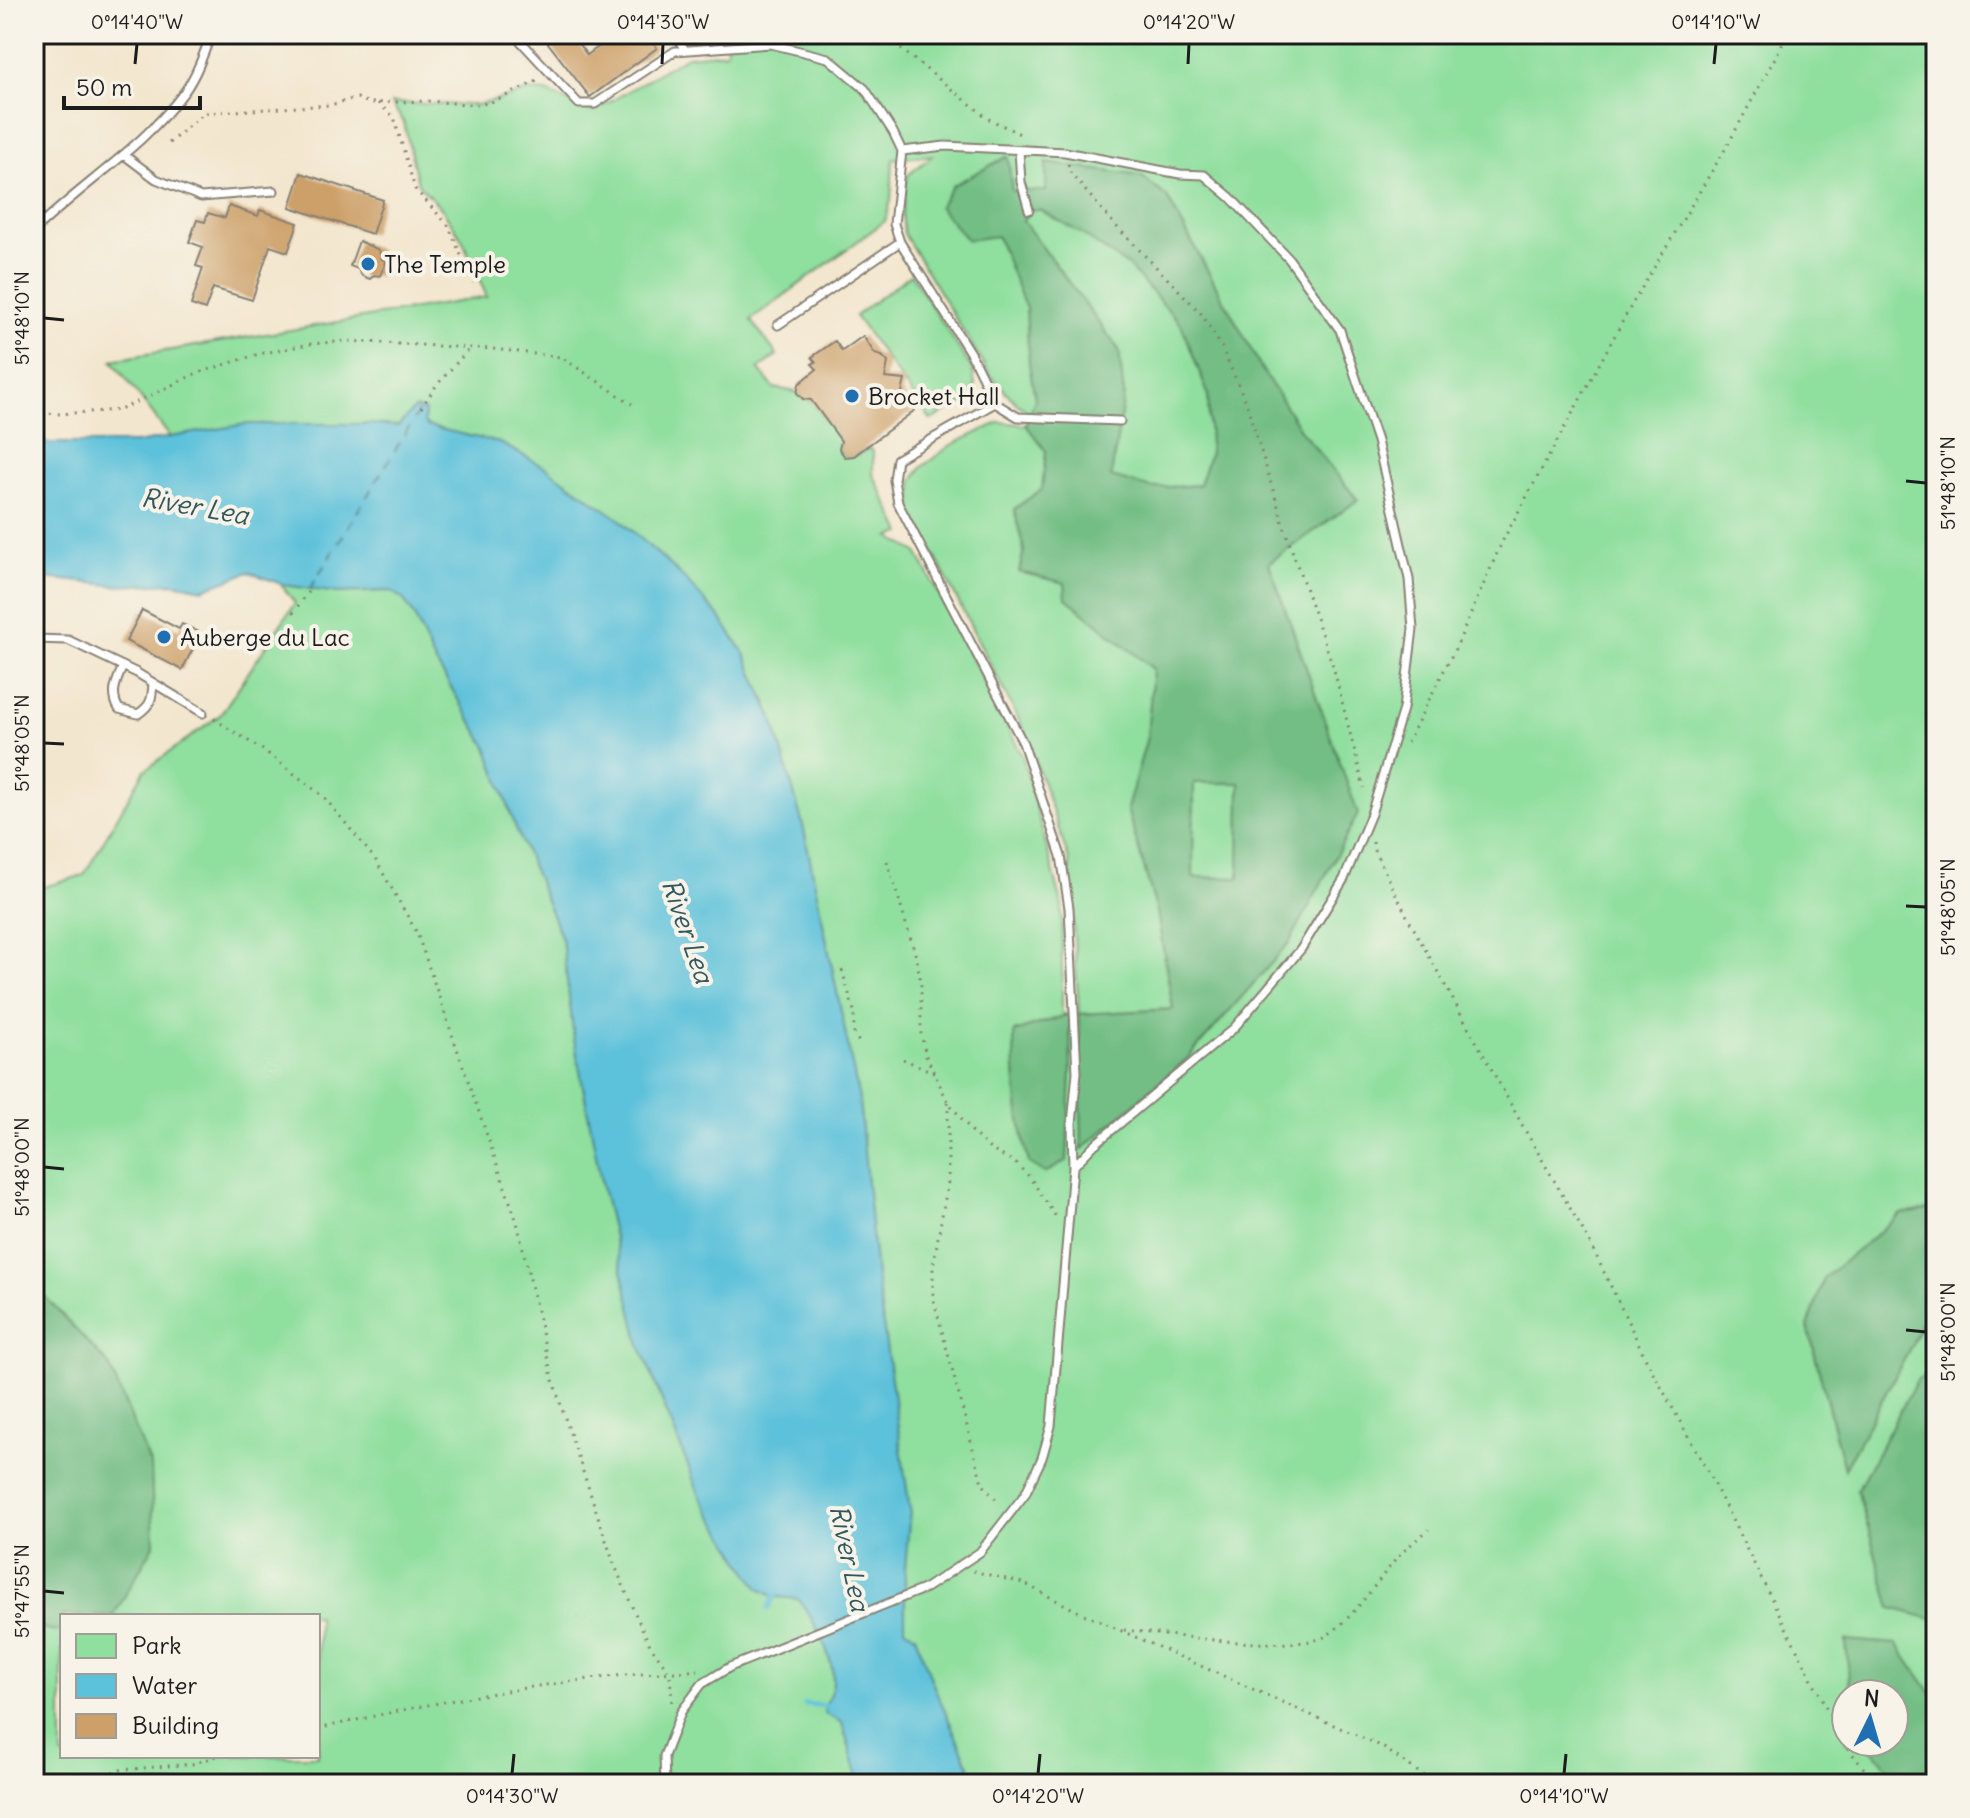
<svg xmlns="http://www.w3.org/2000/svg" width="1970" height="1818" font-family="Delius,sans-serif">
<rect width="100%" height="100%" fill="#f7f3e8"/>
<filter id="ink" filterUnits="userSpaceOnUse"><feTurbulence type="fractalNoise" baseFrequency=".0125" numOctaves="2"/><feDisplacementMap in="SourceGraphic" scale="16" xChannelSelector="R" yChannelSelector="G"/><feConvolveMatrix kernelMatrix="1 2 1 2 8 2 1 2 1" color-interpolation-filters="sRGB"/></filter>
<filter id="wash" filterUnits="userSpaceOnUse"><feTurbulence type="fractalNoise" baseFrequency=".006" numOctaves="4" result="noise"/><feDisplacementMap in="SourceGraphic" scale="32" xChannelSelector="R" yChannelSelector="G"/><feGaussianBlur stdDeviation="1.8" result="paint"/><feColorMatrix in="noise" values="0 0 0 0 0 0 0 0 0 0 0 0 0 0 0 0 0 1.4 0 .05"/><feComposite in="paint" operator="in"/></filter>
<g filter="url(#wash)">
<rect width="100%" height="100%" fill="#f3e6ce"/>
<path fill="#8fdf9e" stroke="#567e5d" stroke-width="2" fill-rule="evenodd" d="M726,34H1936V1784H34V890L84,875L144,771L220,715L295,603L112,360L487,297L462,239L442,209L418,184L404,123L391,103L478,105L530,91L546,92L593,112L687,56L727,52ZM933,155L908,175L902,213L904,234L990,375L1017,404L1030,412L1025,425L1000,422L951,445L922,467L913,480L912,511L1027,736L1069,860L1079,1014H1062V904L1022,755L917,552L890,537L902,533L873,474V452L869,448L854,456L845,457L839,449L841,441L811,400L803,399L796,392L774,388L758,369L777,355L751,320L885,221L891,200L893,159ZM62,1616H318V1756H62ZM1846,1694H1894V1742H1846Z
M911,274L972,369L975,385L970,399L931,420L855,316Z"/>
<path fill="#73be85" stroke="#486d50" stroke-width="2" fill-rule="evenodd" d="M1008,156L1012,191H1046V163L1141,176L1167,197L1263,371L1301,431L1358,500L1269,563L1358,814L1290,942L1188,1058L1082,1149L1079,1014L1173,1009L1157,912L1127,809L1147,737L1153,669L1066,598L1065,583L1019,572L1024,550L1014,509L1042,489L1046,451L1026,425L1035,399L1029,364L1026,309L997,236L967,240L939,207L953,185ZM1029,210H1040L1082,234L1129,267L1181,324L1208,394L1210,452L1199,485L1152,488L1111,477L1124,395L1119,350L1023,221ZM1194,783H1240L1239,878L1193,877Z
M1070,1014L1071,1074L1067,1161L1045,1173L1029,1163C1017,1119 1014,1077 1014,1032Z
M1936,1209V1287L1912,1345L1844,1469L1808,1327L1824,1278L1901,1214Z
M34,1285L109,1365L151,1466L154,1545L115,1613L110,1616H62V1632L34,1627Z
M1936,1367V1620L1891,1608L1857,1490L1917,1380Z
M1846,1640L1897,1644L1936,1700V1784H1900L1867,1742H1894V1694H1850Z"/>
<path fill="#5cc1da" stroke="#3c6e7b" stroke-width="2" d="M415,408L425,411L424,422L427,426L500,443L547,468L619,519L678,572L719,616L745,654L772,716L803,825L859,1099L876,1275L910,1510L905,1569V1628L915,1635L933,1684L977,1784H860L842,1723L824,1713C825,1702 833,1692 833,1682C834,1657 813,1618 798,1599L775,1597L759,1589L700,1496L640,1345L602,1187L574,1039L562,939L517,831L487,747L433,658L415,618L404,600L391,591L337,593L284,585L249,572L203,589L173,583L120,586L44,578L34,581V443H136L246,424H371L398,426Z"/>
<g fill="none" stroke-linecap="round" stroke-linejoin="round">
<path stroke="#5cc1da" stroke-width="5" d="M768,1608L777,1592
M805,1704L828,1706"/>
<path stroke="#32565e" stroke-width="2" stroke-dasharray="10 8" stroke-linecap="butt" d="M310,589L421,408"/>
</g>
<g id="blocks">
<path fill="#cda069" d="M541,34H571L587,55L616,34H647L657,48L590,97Z
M301,173L383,200L372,234L290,207Z
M229,206L258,216L260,210L298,223L288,252L270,246L252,300L213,288L205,310L191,305L203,268L196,266L203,247L189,242L197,220L205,222L208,213L225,218Z
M359,241L379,250L381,258L386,262L380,276L374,275L370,279L362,276L358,269L350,266Z
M863,336L875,354L882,356L888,362L885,378L905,380L902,392L915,410L854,456L845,457L839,449L841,441L811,400L803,399L797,393L799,384L817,369L812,364L816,362L812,357L835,341L842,351Z
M142,610L179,629L182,624L201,633L182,670L126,641Z"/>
</g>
</g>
<g filter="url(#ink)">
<use href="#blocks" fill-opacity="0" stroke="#888175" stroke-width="2"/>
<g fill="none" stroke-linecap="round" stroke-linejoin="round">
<g stroke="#888175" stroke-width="11">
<path id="lane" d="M514,34L579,104H595L675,51L771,44L828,58L865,89L893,132L902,151L945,146L1065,152L1180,174L1204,175L1230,197L1289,259L1340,330L1377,441L1409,579L1413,629L1403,709L1371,814L1344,879L1301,949L1234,1028L1094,1145L1073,1167
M675,34L685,50
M1019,150L1021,182L1029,210
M124,155L156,179L201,197L274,191
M34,231C83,183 144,147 185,91C197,74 204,53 211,34
M778,325L900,242
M995,403L1018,417L1120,421
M34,639L68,640L137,673L203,713
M123,666C116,682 110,694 119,709L138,714C152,705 152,698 153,683
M665,1784L664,1756L681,1712L702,1684L730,1667L926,1588L980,1552L1025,1494L1042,1458L1051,1426L1073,1167L1072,1124L1077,1072L1069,908L1061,856L1023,743L898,503L894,480L897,459L995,403L972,356L900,242L894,224L902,151"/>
</g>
<path stroke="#888175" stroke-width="3" stroke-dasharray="2 6" stroke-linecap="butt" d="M882,34L989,119L1024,136
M378,103L394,117L415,189L448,225L473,283
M169,143L204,113L330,105L357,98L369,103L428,101L478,105L495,101L539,80L541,82
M1068,164L1071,174L1117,227L1200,312L1221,346L1246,402L1289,542L1333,666L1364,788
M421,408L436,386L469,349
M34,411L56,414L120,410L195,374L259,354L310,344L346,341L493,349L561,357L632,404
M293,613L310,589
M214,719L266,752L324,797L375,859L417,933L517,1222L552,1377L566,1421L613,1561L633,1609L650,1645L670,1673L672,1704
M1407,743L1458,643L1502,542L1631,306L1727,146L1788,34
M1373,842L1374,850L1408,918L1525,1130L1589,1241L1648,1363L1711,1478L1844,1743L1876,1784
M887,861L917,960L921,984V1034L926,1056L948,1102L975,1135L991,1150L1013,1161L1029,1176L1056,1217
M842,970L854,1011V1033L861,1046
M903,1059L935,1073
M948,1102V1182L933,1266V1297L982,1483L993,1497L1001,1502
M973,1571L1023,1583L1079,1612L1381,1746L1436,1784
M1124,1630C1163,1634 1297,1654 1326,1636C1356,1617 1377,1579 1401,1554C1410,1545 1420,1537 1429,1529
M318,1729C418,1705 522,1686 625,1675C649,1673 674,1673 698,1670
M74,1784L120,1770L192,1764L217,1756"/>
<use href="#lane" stroke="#fff" stroke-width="7"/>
</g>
</g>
<path fill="none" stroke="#1c1c1c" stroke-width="3" d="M135,64L137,44M662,64L663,44M1188,64L1189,44M1714,64L1716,44M44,318L64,320M1906,481L1926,483M44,743L64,744M1906,906L1926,907M44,1167L64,1169M1906,1330L1926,1332M44,1591L64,1593M512,1774L514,1754M1038,1774L1040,1754M1564,1774L1566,1754"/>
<g fill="#1f6fb2" stroke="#f7f3e8" stroke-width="3">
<circle cx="368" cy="264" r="8"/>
<circle cx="852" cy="396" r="8"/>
<circle cx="164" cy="637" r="8"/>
</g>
<g text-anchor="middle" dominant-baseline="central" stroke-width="8" stroke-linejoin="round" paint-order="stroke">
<g font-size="24" fill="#1c1c1c" stroke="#f7f3e8" text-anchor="start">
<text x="384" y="264">The Temple</text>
<text x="868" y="396">Brocket Hall</text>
<text x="180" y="637">Auberge du Lac</text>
</g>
<g font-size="26" font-style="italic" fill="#32565e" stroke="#f7f3e8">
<text transform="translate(195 506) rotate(10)">River Lea</text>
<text transform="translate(688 931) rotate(71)">River Lea</text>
<text transform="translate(850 1558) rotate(78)">River Lea</text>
</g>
</g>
<rect width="1970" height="1818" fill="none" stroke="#f7f3e8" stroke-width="88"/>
<rect x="60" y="1614" width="260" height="144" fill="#f7f3e8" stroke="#9f9d96" stroke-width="2"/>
<rect x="76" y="1634" width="40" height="24" fill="#8fdf9e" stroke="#9f9d96" stroke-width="2"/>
<text x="132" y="1654" font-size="24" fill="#1c1c1c">Park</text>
<rect x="76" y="1674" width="40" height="24" fill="#5cc1da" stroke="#9f9d96" stroke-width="2"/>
<text x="132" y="1694" font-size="24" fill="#1c1c1c">Water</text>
<rect x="76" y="1714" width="40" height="24" fill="#cda069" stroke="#9f9d96" stroke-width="2"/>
<text x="132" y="1734" font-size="24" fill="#1c1c1c">Building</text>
<g transform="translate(1870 1718) rotate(5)"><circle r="38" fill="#f7f3e8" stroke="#9f9d96" stroke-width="2"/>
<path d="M0-6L14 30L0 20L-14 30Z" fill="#1f6fb2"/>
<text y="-12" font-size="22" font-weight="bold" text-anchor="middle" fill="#1c1c1c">N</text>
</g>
<path d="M64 96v12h136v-12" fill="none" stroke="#1c1c1c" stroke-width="4"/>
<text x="76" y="96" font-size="24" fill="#1c1c1c" stroke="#f7f3e8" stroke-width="6" paint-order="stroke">50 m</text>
<rect x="44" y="44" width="1882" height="1730" fill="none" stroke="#1c1c1c" stroke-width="3"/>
<g font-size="20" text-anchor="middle" fill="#1c1c1c">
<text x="137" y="29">0°14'40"W</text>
<text x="663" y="29">0°14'30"W</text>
<text x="1189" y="29">0°14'20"W</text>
<text x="1716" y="29">0°14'10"W</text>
<text transform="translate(22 318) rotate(-90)" y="7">51°48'10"N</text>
<text transform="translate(1948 483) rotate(-90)" y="7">51°48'10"N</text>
<text transform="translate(22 743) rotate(-90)" y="7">51°48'05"N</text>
<text transform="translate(1948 907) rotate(-90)" y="7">51°48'05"N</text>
<text transform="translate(22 1167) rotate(-90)" y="7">51°48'00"N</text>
<text transform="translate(1948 1332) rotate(-90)" y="7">51°48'00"N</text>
<text transform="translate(22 1591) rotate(-90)" y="7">51°47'55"N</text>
<text x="512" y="1803">0°14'30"W</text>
<text x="1038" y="1803">0°14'20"W</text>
<text x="1564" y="1803">0°14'10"W</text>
</g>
</svg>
